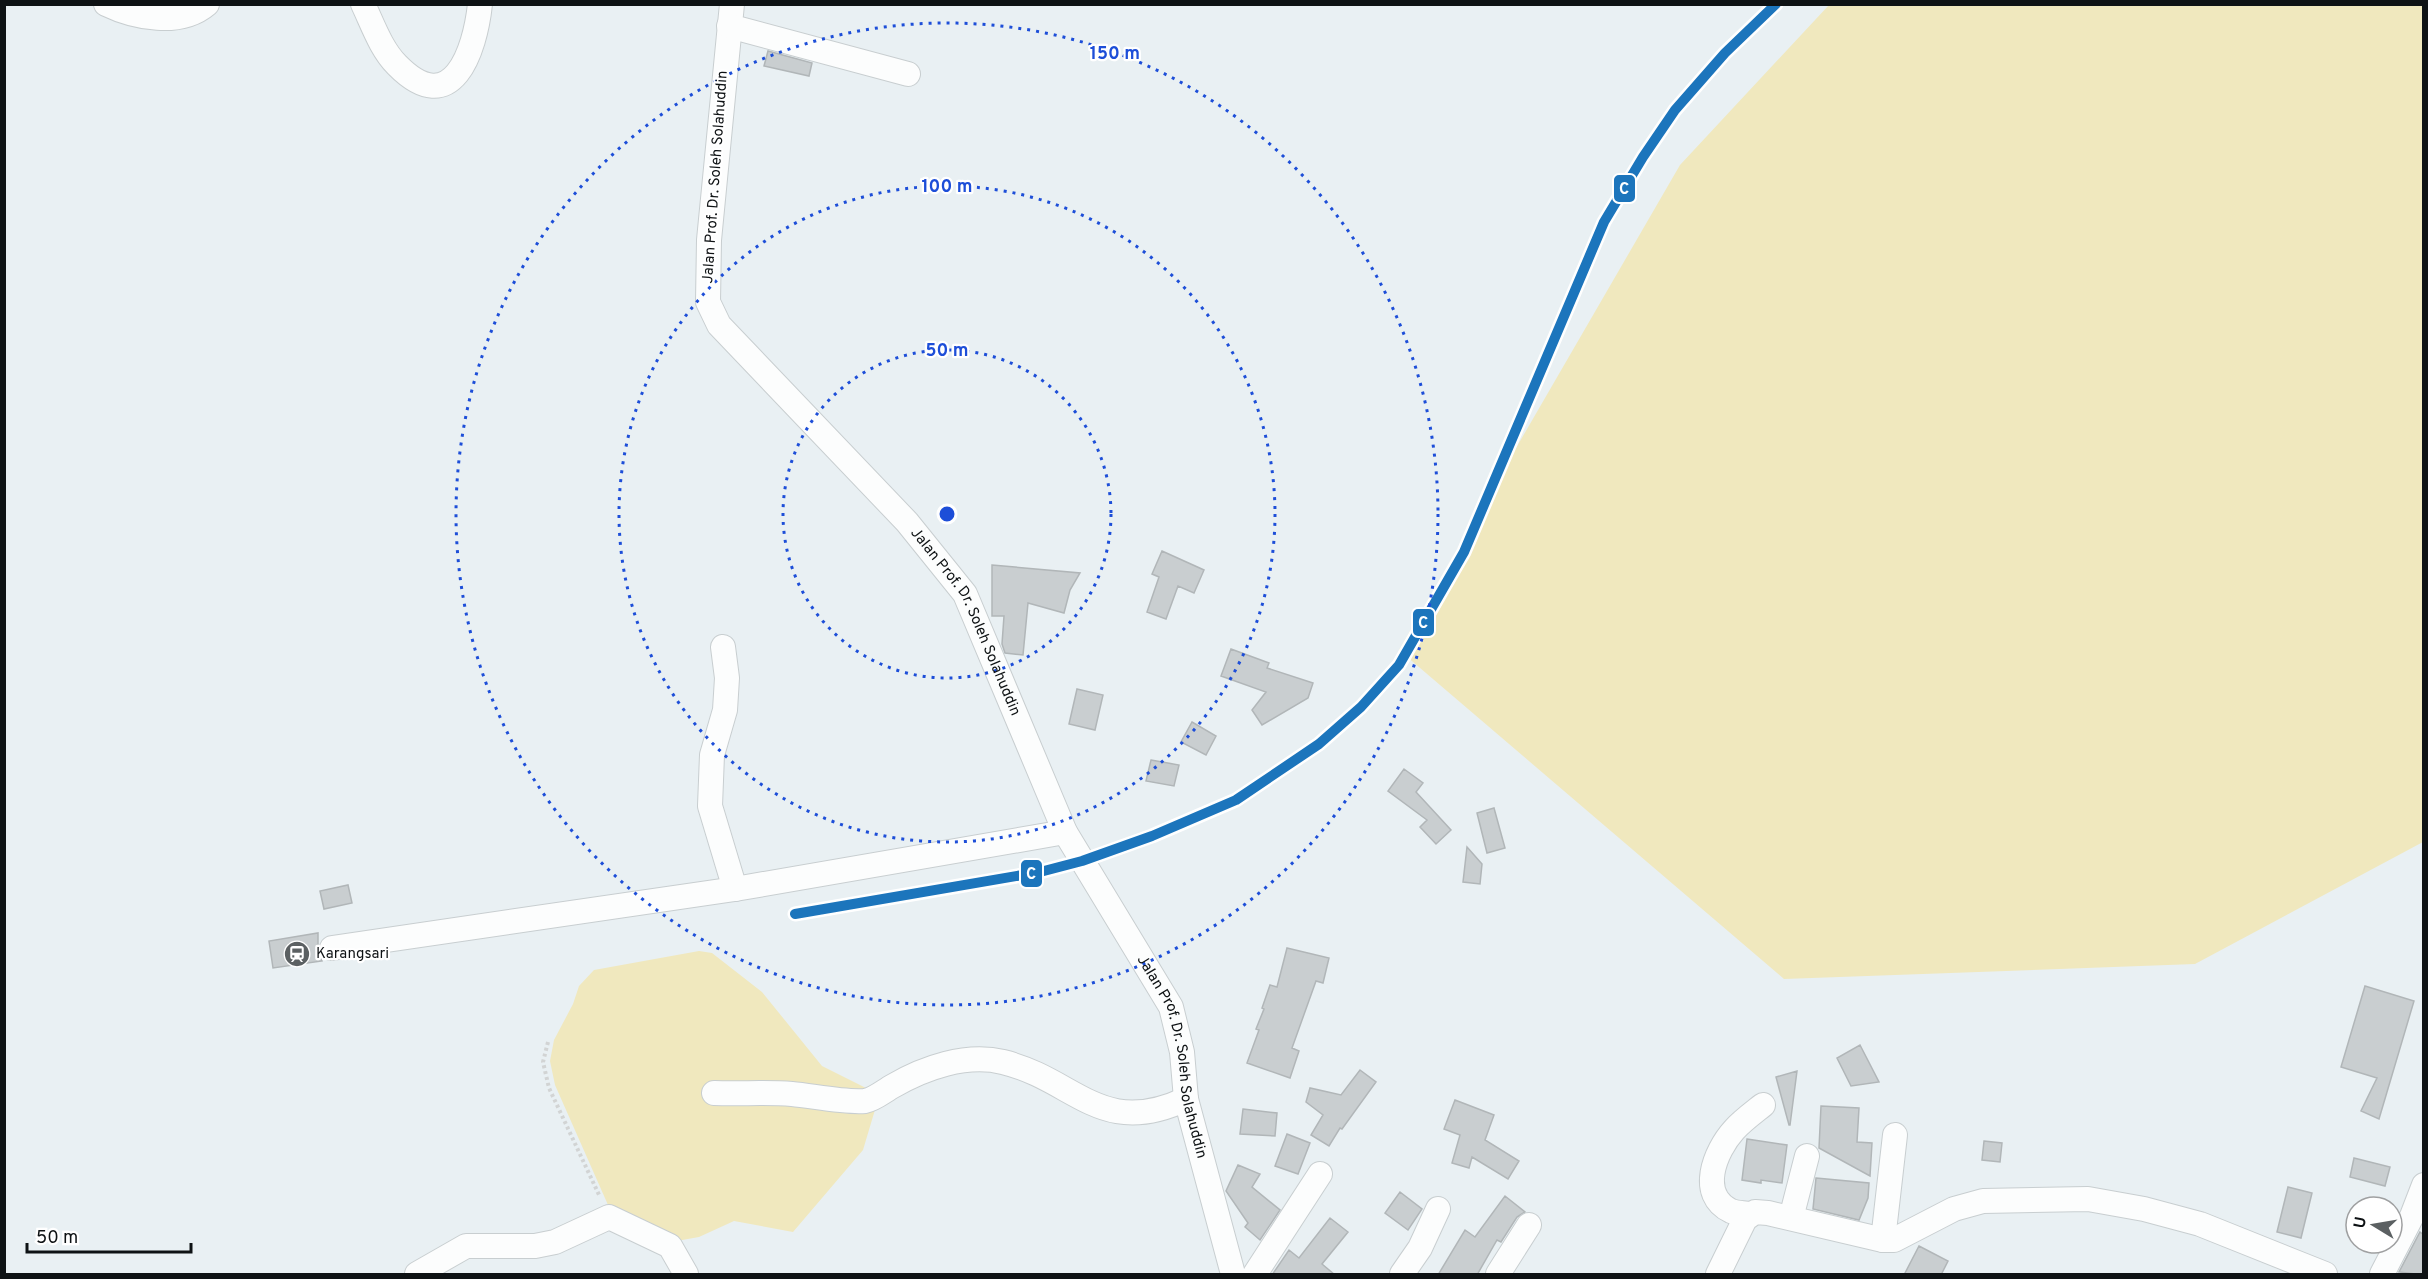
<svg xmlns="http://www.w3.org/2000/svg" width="2428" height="1279" font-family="Overpass,sans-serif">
<rect width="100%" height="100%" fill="#e9f0f3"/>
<path fill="#f0e8be" d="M1829,5H2423V842L2195,964L1784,979L1399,650L1680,165Z
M699,951L712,953L762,992L822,1066L870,1090L877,1103L863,1150L793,1232L734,1221L699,1237L671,1242L612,1214L555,1085L550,1061L554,1040L573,1004L579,986L594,970Z"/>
<path fill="#c9ced0" stroke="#b1b6b8" stroke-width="1.5" d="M768,51L812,63L809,76L764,66Z
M1162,551L1204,570L1194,593L1178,586L1166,619L1147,612L1159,577L1152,574Z
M992,565L1080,573L1070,590L1064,613L1028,603L1023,655L1005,653L1002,644L1004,616H992Z
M1231,649L1269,663L1267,668L1313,683L1308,698L1262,725L1252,710L1266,692L1221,676Z
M1077,689L1103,695L1095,730L1069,724Z
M1192,722L1216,736L1206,755L1181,742Z
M1151,760L1179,765L1174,786L1146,781Z
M1404,769L1423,783L1416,792L1451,830L1436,844L1420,827L1427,820L1388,791Z
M1494,808L1505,848L1487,853L1477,813Z
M1467,847L1482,864L1480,884L1463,882Z
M348,885L352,903L324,909L320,891Z
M318,933V951L322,961L273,968L269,941Z
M1287,948L1329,958L1323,983L1316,981L1292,1048L1299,1051L1290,1078L1247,1063L1259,1030L1256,1029L1264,1009L1262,1008L1270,985L1277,987Z
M2365,986L2414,1001L2379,1119L2361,1111L2377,1078L2341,1067Z
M1860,1045L1879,1082L1851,1086L1837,1058Z
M1360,1070L1376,1082L1342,1129L1340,1128L1329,1146L1311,1135L1323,1115L1306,1102L1310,1088L1341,1095Z
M1797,1071L1790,1125H1789L1776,1077Z
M1455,1100L1494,1115L1485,1140L1519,1161L1508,1179L1472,1157L1469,1168L1452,1163L1460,1135L1444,1129Z
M1821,1106L1859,1108L1857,1142L1872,1143L1870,1176L1819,1148Z
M1243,1109L1277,1113L1275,1136L1240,1134Z
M1287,1134L1310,1143L1298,1174L1275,1166Z
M1747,1139L1787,1145L1782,1183L1761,1180V1183L1742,1180Z
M1984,1141L2002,1143L2000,1162L1982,1160Z
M2354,1158L2390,1167L2385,1186L2350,1177Z
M1238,1165L1260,1174L1252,1187L1280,1210L1260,1240L1245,1227L1248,1223L1226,1191Z
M1816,1178L1869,1183L1868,1198L1859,1220L1813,1209Z
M2288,1187L2312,1193L2301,1238L2277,1232Z
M1400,1192L1422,1209L1408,1230L1385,1213Z
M1505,1196L1525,1212L1517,1217L1501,1242L1497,1240L1477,1275H1438L1465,1230L1475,1237Z
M1330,1218L1348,1232L1322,1264L1335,1275H1272L1289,1250L1299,1258Z
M2420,1232L2424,1235V1275L2399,1272Z
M1919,1246L1948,1261L1941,1275H1904Z"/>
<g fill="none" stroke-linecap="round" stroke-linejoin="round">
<g stroke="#c8ced0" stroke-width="26">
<g id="minor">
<path d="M106,4C135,18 180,27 207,4"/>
<path d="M363,4C373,25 381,49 397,65C452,121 475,51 480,4"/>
<path id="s1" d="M732,4L709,240L708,302L719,325L907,522L965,594L1065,832L1171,1007L1182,1052L1186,1099L1233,1274"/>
<path d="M729,26L908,74"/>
<path d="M723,647L727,678L725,710L712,755L710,806L735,889"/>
<path d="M332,948L735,889L1065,832"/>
<path d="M714,1093C740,1094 767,1092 792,1094C813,1096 846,1103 865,1101C875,1099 884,1091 893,1086C924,1068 966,1053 1003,1062C1076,1080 1101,1139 1186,1099"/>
<path d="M1749,1214C1744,1213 1736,1213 1731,1211C1697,1195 1715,1151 1734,1130C1742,1121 1753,1113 1763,1105"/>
<path d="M1791,1218L1807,1156"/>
<path d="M1883,1240L1895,1135"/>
<path d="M417,1274L466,1246H535L555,1242L609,1217L670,1246L686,1274"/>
<path d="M1255,1274L1320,1174"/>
<path d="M1402,1274L1420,1248L1438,1209"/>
<path d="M1498,1274L1529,1225"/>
<path d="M1718,1274L1745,1219L1755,1212L1768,1213L1883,1240H1894L1954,1209L1983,1201L2088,1199L2144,1209L2200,1224L2325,1274"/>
<path d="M2382,1274L2412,1216L2424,1185"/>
</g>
</g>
<path stroke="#d2d4d4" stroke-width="4" stroke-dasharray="3 3" stroke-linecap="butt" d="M548,1042L543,1062L549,1088L600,1197"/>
<use href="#minor" stroke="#fcfdfd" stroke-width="24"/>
<g stroke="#fff" stroke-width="15">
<path id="rail-1" d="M795,914L1040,872L1082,861L1152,836L1236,800L1319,744L1361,707L1399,665L1464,552L1604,222L1643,157L1675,110L1725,53L1776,4"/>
</g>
<use href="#rail-1" stroke="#1c75bc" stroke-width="10"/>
</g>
<g fill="none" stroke="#1d4ed8" stroke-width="3" stroke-dasharray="3 6">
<circle cx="947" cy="514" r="164"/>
<circle cx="947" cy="514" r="328"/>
<circle cx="947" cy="514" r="491"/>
</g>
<defs>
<g id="station-disc" transform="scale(1.35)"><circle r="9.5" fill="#5b6062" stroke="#fff"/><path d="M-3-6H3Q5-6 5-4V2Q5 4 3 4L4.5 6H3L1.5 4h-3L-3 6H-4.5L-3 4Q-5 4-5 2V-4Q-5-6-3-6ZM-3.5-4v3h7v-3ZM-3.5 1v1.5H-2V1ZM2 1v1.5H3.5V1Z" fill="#fff"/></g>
</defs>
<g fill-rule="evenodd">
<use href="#station-disc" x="297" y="954"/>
</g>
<g text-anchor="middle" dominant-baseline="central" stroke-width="4.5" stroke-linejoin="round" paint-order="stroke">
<g font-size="15" fill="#0e1214" stroke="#fff">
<text transform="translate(716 177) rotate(-86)">Jalan Prof. Dr. Soleh Solahuddin</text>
<text stroke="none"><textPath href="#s1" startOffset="714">Jalan Prof. Dr. Soleh Solahuddin</textPath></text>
<text stroke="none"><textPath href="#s1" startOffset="1200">Jalan Prof. Dr. Soleh Solahuddin</textPath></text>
</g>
<g font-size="15" fill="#0e1214" stroke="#fff" text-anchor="start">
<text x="316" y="954">Karangsari</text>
</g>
</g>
<circle cx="947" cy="514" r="9" fill="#1d4ed8" stroke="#fff" stroke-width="3"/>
<g font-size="18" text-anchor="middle" font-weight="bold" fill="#1d4ed8" stroke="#fff" stroke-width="4.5" stroke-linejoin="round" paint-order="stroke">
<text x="1115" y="59">150 m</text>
<text x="947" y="192">100 m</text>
<text x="947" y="356">50 m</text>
</g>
<g stroke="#fff" stroke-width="2">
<rect x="1613" y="174" width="23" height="29" rx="6" fill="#1c75bc"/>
<rect x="1412" y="608" width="23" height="29" rx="6" fill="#1c75bc"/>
<rect x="1020" y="859" width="23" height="29" rx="6" fill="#1c75bc"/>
</g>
<g font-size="16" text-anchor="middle" font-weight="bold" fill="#fff">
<text x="1624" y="194">C</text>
<text x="1423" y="628">C</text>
<text x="1031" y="879">C</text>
</g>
<rect width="2428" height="1279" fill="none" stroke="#0e1214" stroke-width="12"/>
<g transform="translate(2374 1225) rotate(281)"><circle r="28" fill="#ffffff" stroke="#9fa0a1" stroke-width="1.5"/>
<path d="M0-4.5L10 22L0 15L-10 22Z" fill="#5b6062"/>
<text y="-9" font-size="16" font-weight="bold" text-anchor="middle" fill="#0e1214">U</text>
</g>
<path d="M27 1243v9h164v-9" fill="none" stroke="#0e1214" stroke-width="3"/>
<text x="36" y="1243" font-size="18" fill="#0e1214" stroke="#ffffff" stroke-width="4.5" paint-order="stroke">50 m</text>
</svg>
